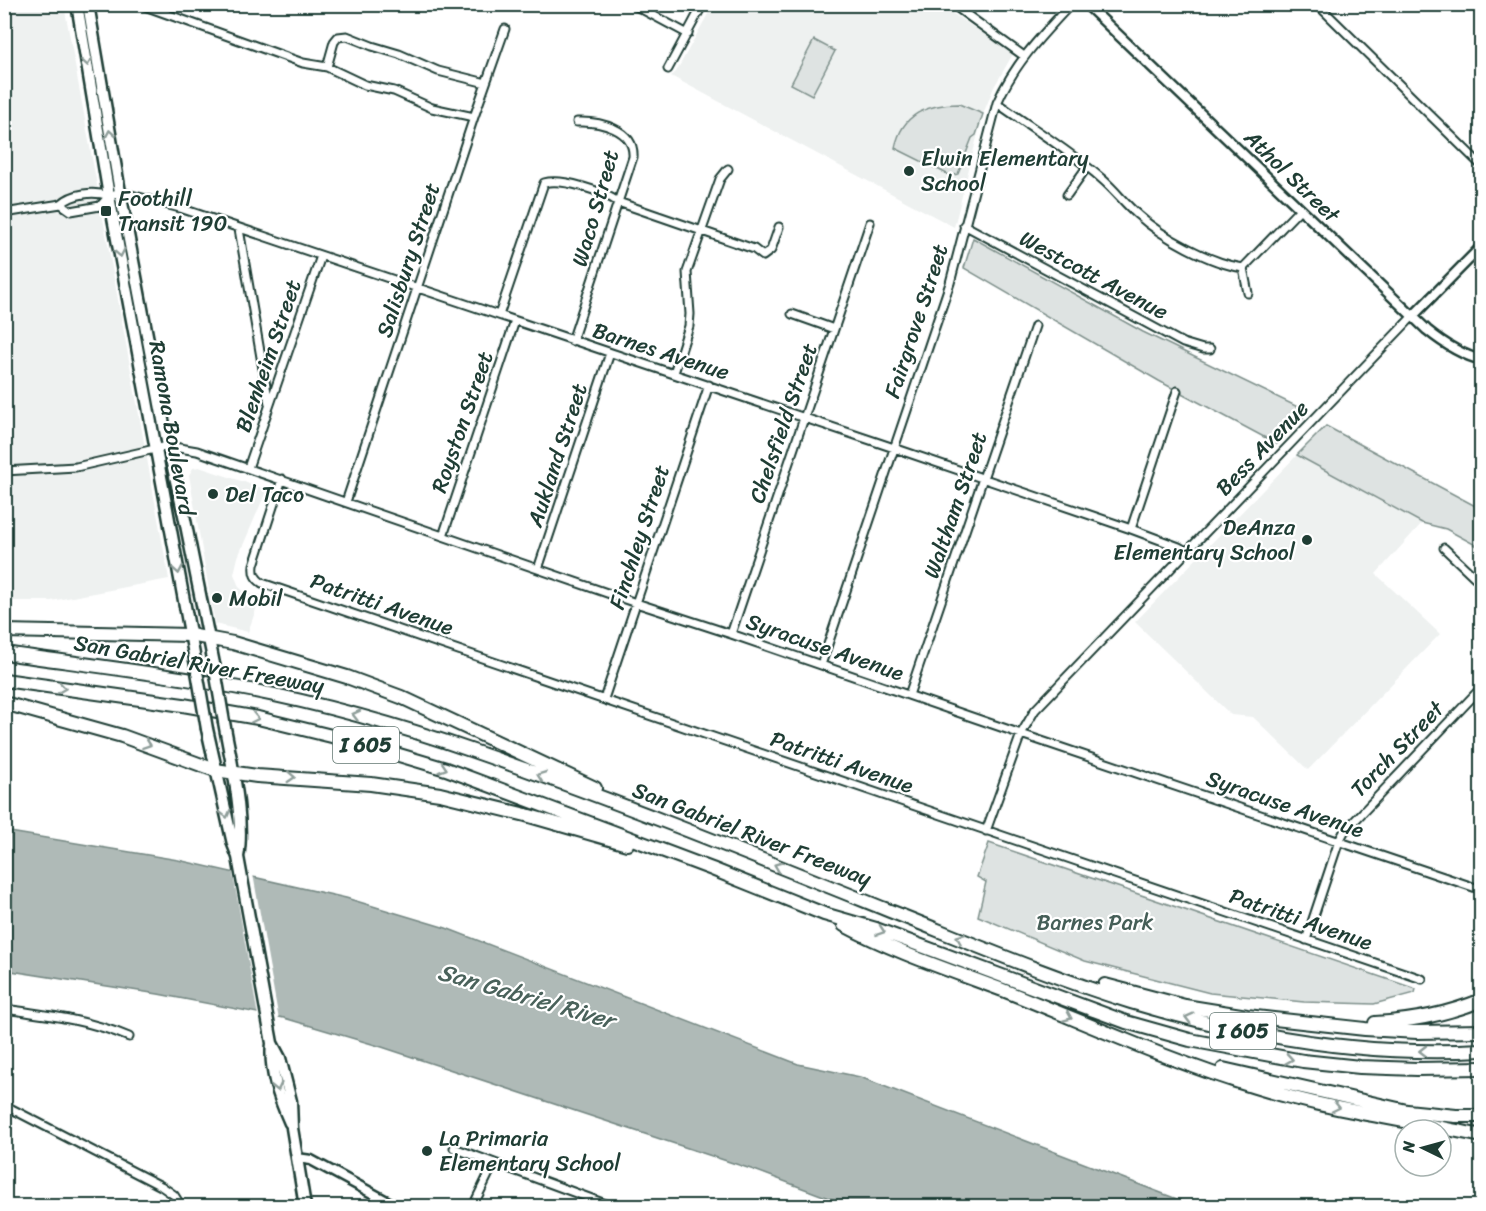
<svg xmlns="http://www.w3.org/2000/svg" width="1486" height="1211" font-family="Sriracha,sans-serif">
<rect width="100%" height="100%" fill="#fff"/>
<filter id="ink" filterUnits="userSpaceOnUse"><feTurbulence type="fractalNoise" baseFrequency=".0167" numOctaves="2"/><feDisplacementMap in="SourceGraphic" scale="12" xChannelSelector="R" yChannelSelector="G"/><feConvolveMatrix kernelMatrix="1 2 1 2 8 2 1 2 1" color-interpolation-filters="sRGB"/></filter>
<g filter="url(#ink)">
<path fill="#eef1f0" d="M4,5H64L169,579L51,601H5Z
M713,5H940L1013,54L994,87L983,114L954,227L671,76L676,72Z
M1297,455L1422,523L1376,574L1440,634L1308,770L1253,717L1231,715L1135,622Z
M199,467L265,489V494L238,557L234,574L239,587L247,594L261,595L248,632L215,624L189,475L193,468Z"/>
<path fill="#dee3e2" stroke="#7e908b" stroke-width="1.5" d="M814,40L835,51L812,95L791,84Z
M959,104L983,114L976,135L972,138L958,174L951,176L895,148C902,113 928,104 959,104Z
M973,238L1143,332L1308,412L1277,444L1159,381L964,268Z
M1326,426L1481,509V548L1446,529L1422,523L1297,455Z
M989,843L1416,989L1415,993L1374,1004L1304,1002L1210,993L1085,961L978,916L986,882L977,877Z"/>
<path fill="#afbab7" stroke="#758883" stroke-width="1.5" d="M4,831L178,860L346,898L446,928L798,1064L860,1077L1195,1206H850L757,1171L382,1047L284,1018L158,994L5,970Z"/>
<path fill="#fff" d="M232,869L253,874L279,1020L258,1016Z"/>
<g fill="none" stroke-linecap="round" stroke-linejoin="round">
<g stroke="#1f3d34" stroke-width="11">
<path id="minor" d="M139,4L303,63L327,67L365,85L394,91L432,108L474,117
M632,4L688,34
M952,4L1024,56
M1317,4L1482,166
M327,67L334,42L338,37L347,36L372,46L399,54L438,71L486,83
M668,69L703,4
M997,103C1032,128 1070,151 1102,179C1115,190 1125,204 1138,215C1162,237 1210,263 1243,268L1248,293
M1067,195L1087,167
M61,204C73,193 94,191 109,196
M4,213L61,204L71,211L100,206L109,196L120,192L180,208L894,448L1131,529L1179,547L1188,552
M964,225L1183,343L1203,349H1210
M239,229L269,404
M1243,268L1300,209
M792,314L834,329
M499,315L544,183C563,178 602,191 618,202L754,249L763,256L771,250L779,227
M572,341L633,157C635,129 599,121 577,122
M674,373L689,326L690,314L687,272L720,179L728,169
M248,468L321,256
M4,471L76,467L168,446L197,451L636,603L731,634L1021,734L1482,890
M282,479L254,565C253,574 255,578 262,583L1422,979
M346,502L474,117L505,29
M1131,529L1177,391
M443,536L515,321
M1444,548L1482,584
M538,569L610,353
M731,634L870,223
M821,665L950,283L997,103C1014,64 1042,35 1071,4
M909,695L1035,326
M604,699L709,385
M986,831L1021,734L1035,710L1413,316
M1306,940L1339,841L1344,832L1482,687
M4,1009C47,1015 90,1020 129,1037
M4,1105L161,1186L174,1195L181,1206
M454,1148L611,1206
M473,1206L494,1163"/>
</g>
<g stroke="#1f3d34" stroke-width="13">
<path id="tertiary" d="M1086,4L1427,330C1443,343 1461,355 1482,360
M1413,316L1482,246
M297,1158L311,1160L396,1206"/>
</g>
<g stroke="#1f3d34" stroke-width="15">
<path id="primary" d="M77,4L109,196L195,660
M88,4L120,192L168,446L184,515L214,664
M224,722C231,762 245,817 238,857
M207,729L233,844L238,857L272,1043L280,1058L291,1101L292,1128L305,1206
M272,1043C269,1071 279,1098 290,1123"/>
</g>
<g stroke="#1f3d34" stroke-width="16">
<path id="motorway" d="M4,631L190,635L233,643L347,677L401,697L595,788
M4,653C81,664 158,673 234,687C315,702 395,724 473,751C612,799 748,854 885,909C966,941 1047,976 1131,1002C1244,1036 1363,1057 1482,1050
M4,680L183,705L258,718L352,741L446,769L712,869L824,914L876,929L1126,1022L1190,1040L1303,1061L1360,1067L1417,1069L1482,1068
M4,703L122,736L215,770L257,776L371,784L440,794L526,815L627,844
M844,925C898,954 956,972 1013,994C1093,1026 1172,1062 1255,1087C1329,1110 1406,1120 1482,1136
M1105,985L1185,1006L1247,1016L1365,1029L1417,1032L1482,1031
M1375,1023C1412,1021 1448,1014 1482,1000
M1223,1069L1407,1111L1456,1116H1482"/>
</g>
<use href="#minor" stroke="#fff" stroke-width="7"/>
<use href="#tertiary" stroke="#fff" stroke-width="8"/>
<use href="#primary" stroke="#fff" stroke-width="10"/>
<use href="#motorway" stroke="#fff" stroke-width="12"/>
<g stroke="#1f3d34" stroke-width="15" stroke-linecap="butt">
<path id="primary-bridge" d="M195,660L207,729
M214,664L224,722"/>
</g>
<use href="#primary-bridge" stroke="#fff" stroke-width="10"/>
</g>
<defs><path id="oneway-chevron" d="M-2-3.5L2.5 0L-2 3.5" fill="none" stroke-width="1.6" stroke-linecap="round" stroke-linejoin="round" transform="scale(1.5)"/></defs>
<g stroke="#8f9e9a">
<use href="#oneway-chevron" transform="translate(87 62) rotate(80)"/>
<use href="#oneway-chevron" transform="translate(110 134) rotate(-100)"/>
<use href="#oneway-chevron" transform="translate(120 253) rotate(79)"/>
<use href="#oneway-chevron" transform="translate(178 570) rotate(80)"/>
<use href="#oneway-chevron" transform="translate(62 688) rotate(8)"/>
<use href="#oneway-chevron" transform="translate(356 715) rotate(-166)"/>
<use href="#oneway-chevron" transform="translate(255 718) rotate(12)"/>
<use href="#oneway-chevron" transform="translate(147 744) rotate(19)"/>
<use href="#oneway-chevron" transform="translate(443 768) rotate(18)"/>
<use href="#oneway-chevron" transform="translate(541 776) rotate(-160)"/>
<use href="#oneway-chevron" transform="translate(291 777) rotate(3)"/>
<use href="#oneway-chevron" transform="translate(226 814) rotate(76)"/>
<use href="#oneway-chevron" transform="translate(778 866) rotate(-158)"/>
<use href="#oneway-chevron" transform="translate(881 931) rotate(19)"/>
<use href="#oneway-chevron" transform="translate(960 938) rotate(-158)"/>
<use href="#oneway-chevron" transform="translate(1068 1017) rotate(23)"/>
<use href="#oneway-chevron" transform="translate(1189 1018) rotate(-165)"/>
<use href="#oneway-chevron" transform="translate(1423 1051) rotate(180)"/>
<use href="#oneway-chevron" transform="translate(1289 1059) rotate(9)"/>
<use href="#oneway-chevron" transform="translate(277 1087) rotate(77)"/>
<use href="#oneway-chevron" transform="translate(1336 1107) rotate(12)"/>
</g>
</g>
<g fill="#1f3d34" stroke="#fff" stroke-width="2">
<circle cx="909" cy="171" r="6"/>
<rect x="100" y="205" width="12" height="12" rx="3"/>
<circle cx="213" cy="494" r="6"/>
<circle cx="1307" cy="540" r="6"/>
<circle cx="217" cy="598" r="6"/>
<circle cx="427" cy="1151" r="6"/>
</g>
<g text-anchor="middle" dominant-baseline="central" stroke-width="4.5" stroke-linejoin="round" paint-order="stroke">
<g fill="#fff" stroke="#627771" stroke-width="1.5">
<rect x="333" y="727" width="66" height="36" rx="4.5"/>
<rect x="1210" y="1013" width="66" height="36" rx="4.5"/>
</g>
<g font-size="21" font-weight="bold" fill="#1f3d34">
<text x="366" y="745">I 605</text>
<text x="1243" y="1031">I 605</text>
</g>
<g font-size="22" fill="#1f3d34" stroke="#fff" text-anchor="start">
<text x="921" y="158">Elwin Elementary<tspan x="921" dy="25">School</tspan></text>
<text x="118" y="198">Foothill<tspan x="118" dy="25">Transit 190</tspan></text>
<text x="225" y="494">Del Taco</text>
<text x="1295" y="527" text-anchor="end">DeAnza<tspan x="1295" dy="25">Elementary School</tspan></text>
<text x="229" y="598">Mobil</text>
<text x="439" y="1138">La Primaria<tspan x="439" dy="25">Elementary School</tspan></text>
</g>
<g font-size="22" fill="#1f3d34" stroke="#fff">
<text transform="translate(1292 176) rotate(44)">Athol Street</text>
<text transform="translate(595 208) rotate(-74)">Waco Street</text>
<text transform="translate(408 260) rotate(-72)">Salisbury Street</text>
<text transform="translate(1094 275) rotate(28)">Westcott Avenue</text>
<text transform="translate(916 321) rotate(-72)">Fairgrove Street</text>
<text transform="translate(661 351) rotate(18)">Barnes Avenue</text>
<text transform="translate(268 356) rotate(-71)">Blenheim Street</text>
<text transform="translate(462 422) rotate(-71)">Royston Street</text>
<text transform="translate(783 423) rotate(-71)">Chelsfield Street</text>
<text transform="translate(172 428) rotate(80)">Ramona Boulevard</text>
<text transform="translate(1262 448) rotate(-46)">Bess Avenue</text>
<text transform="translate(557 455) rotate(-72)">Aukland Street</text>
<text transform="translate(955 505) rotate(-71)">Waltham Street</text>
<text transform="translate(639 537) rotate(-72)">Finchley Street</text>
<text transform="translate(382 604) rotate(19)">Patritti Avenue</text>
<text transform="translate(825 647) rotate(19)">Syracuse Avenue</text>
<text transform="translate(199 664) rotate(10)">San Gabriel River Freeway</text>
<text transform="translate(1397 749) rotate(-46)">Torch Street</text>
<text transform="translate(842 762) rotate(19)">Patritti Avenue</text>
<text transform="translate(1285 804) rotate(19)">Syracuse Avenue</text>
<text transform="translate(752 834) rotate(21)">San Gabriel River Freeway</text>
<text transform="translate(1301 919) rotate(19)">Patritti Avenue</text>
</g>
<g font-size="22" fill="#455e57" stroke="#fff">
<text x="1095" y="922">Barnes Park</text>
</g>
<g font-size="24" font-style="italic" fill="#4a625b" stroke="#fff">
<text transform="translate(526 996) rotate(16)">San Gabriel River</text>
</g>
</g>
<rect width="1486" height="1211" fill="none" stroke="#fff" stroke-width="24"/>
<rect x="12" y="12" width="1462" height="1187" fill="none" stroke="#1f3d34" stroke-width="2" filter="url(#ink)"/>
<g transform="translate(1423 1148) rotate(275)"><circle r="28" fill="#ffffff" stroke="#a5b1ae" stroke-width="1.5"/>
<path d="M0-4.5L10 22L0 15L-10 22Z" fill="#1f3d34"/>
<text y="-9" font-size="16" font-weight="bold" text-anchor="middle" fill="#1f3d34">N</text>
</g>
</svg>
